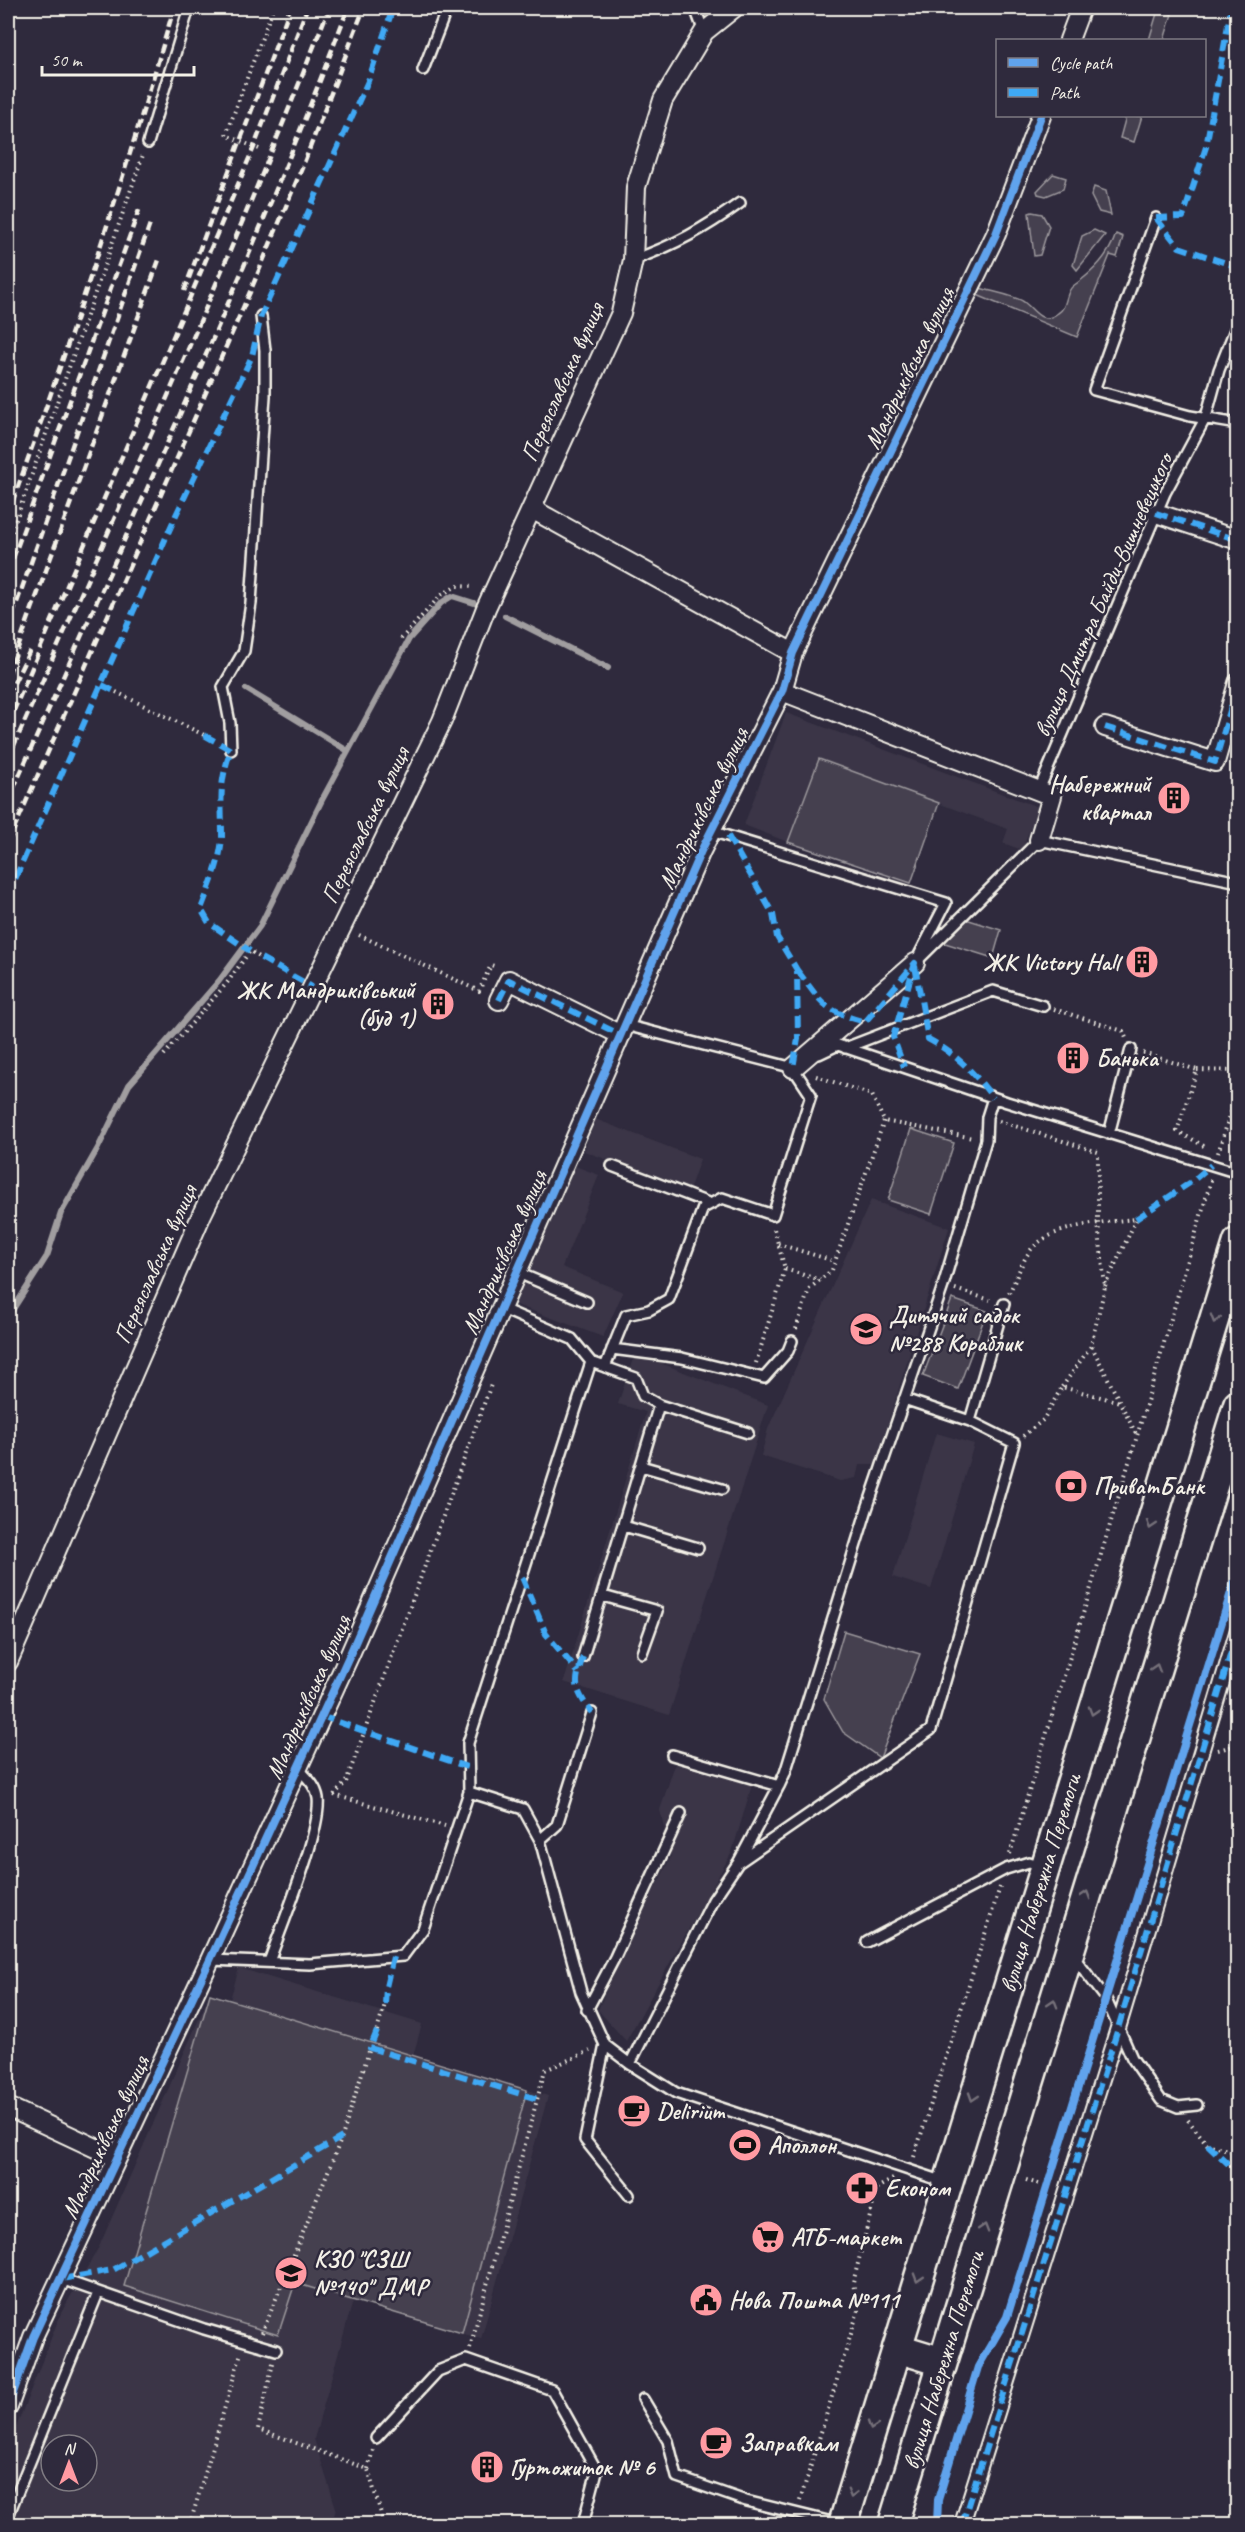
<svg xmlns="http://www.w3.org/2000/svg" width="1245" height="2532" font-family="Caveat,sans-serif">
<rect width="100%" height="100%" fill="#2f2a3d"/>
<filter id="ink" filterUnits="userSpaceOnUse"><feTurbulence type="fractalNoise" baseFrequency=".0167" numOctaves="2"/><feDisplacementMap in="SourceGraphic" scale="12" xChannelSelector="R" yChannelSelector="G"/><feConvolveMatrix kernelMatrix="1 2 1 2 8 2 1 2 1" color-interpolation-filters="sRGB"/></filter>
<g filter="url(#ink)">
<path fill="#3b3647" fill-rule="evenodd" d="M786,713L1038,807L1022,850L1003,843L1008,829L819,759L788,842L744,825Z
M595,1119L700,1159L689,1190L584,1151Z
M575,1166L599,1175L562,1267L623,1292L603,1337L514,1304Z
M871,1200L949,1228L875,1465H859L856,1478L840,1481L761,1456L768,1429Z
M635,1353L768,1405L669,1715L564,1682L646,1412L618,1404Z
M936,1433L974,1444L931,1589L893,1577Z
M675,1764L752,1785L732,1852L626,2041L598,2010L622,1953L671,1857L660,1810Z
M239,1968L422,2024L413,2056L548,2096L481,2339L353,2301L314,2439L336,2508L332,2524H8V2448L61,2313L99,2247L210,1994L230,2000ZM51,2445H87V2481H51Z"/>
<path fill="#454050" stroke="#9c989c" stroke-width="1.5" d="M1158,10L1172,14L1164,40H1149Z
M1126,116H1142L1134,142L1120,138Z
M1053,174L1066,178L1063,189L1046,196L1038,194L1037,191Z
M1094,187L1106,191L1111,215L1099,212L1091,196Z
M1032,212L1042,214L1049,226L1040,255L1034,256L1029,213Z
M1094,230L1105,235L1077,270L1073,265L1082,236Z
M1116,234L1123,237L1117,257L1110,255L1077,337L977,295L980,288C993,292 1013,295 1024,302C1035,310 1041,326 1058,313C1068,307 1065,292 1073,286C1092,273 1109,256 1116,234Z
M819,759L939,803L911,883L788,842Z
M953,915L1001,930L993,958L945,943Z
M911,1129L954,1143L931,1214L888,1200Z
M952,1299L987,1311L958,1389L923,1376Z
M844,1631L920,1654L880,1758L843,1732L824,1699Z
M210,1994L527,2090L462,2333L295,2283L278,2335L124,2286Z"/>
<g fill="none" stroke-linecap="round" stroke-linejoin="round">
<path stroke="#a19ea0" stroke-width="6" d="M505,616L608,668
M246,689L348,751
M8,1317L47,1256L61,1213L98,1148L129,1085L219,981L260,926L323,798L409,639L441,603L452,596L474,603"/>
<g stroke="#f4f1e8" stroke-width="14">
<path id="service" d="M695,8L704,32
M423,70L447,8
M148,143L189,8
M1156,218L1094,390L1190,416L1238,424
M633,260C675,245 704,229 740,203
M231,750L230,723L223,687L244,651L251,603L265,396V350L261,316
M1039,790L1165,493L1206,417L1219,370L1238,322
M711,831L946,903L915,963L1039,840L1238,882
M625,1025L794,1068
M845,1048L993,991L1043,1006
M819,1054L838,1045L1007,1102L1238,1173
M1109,1134L1131,1049
M612,1166L711,1204
M516,1272L587,1302
M612,1349L682,1358L764,1378L788,1351L792,1341
M591,1362L636,1378L643,1396L659,1405L748,1433
M605,1367L626,1315L649,1310L669,1299L703,1208L722,1198L773,1215L811,1095L793,1068
M904,1399L970,1421
M641,1466L722,1489
M624,1526L698,1548
M603,1596L657,1611L642,1653
M583,1657L659,1405
M672,1755L779,1786L785,1773L867,1509L943,1286L986,1140L987,1117L993,1098
M469,1792L468,1743L591,1362L572,1339L500,1308
M540,1840L557,1825L592,1713
M738,1863L931,1730L1014,1443L970,1421L1004,1304
M867,1942L1006,1869L1029,1862L1043,1866
M1073,1956L1105,1997L1132,2058L1161,2100L1178,2107L1197,2105
M210,1960L310,1964L403,1956L423,1929L469,1792L523,1809L540,1840L581,1992L605,2045L630,2064L676,2093L945,2182
M269,1962C281,1927 322,1830 318,1798C316,1785 306,1777 298,1768
M587,2010L615,1957L681,1813
M605,2045L585,2140L629,2195
M630,2064L713,1900L738,1863L779,1786
M61,2279L204,2329L276,2350
M8,2359L22,2365
M643,2399L668,2441L677,2477L746,2501L840,2524
M376,2438L438,2371L466,2360L552,2390L597,2471L583,2524
M8,2516L98,2293"/>
</g>
<g stroke="#f4f1e8" stroke-width="18">
<path id="pedestrian" d="M962,2524L1119,2025L1238,1629"/>
</g>
<g stroke="#f4f1e8" stroke-width="22">
<path id="minor" d="M1069,40L1081,8
M532,509L793,653
M1156,513L1238,540
M782,691L1052,796L1039,840
M1105,727L1215,762L1238,683
M499,1000L509,980L621,1035
M793,1068L915,963
M8,1662L202,1214L442,721L486,608L621,313L633,260L636,187L663,100L704,32L734,8
M8,2107L117,2158
M8,2407L33,2337L210,1960L350,1654L701,851L782,691L793,653L996,234L1041,116"/>
</g>
<g stroke="#f4f1e8" stroke-width="33">
<path id="primary" d="M897,2348L943,2362
M843,2524L1238,1242
M893,2524L1238,1405"/>
</g>
<path stroke="#f4f1e8" stroke-width="4" stroke-dasharray="1.5 4.5" stroke-linecap="butt" d="M259,149L226,135L273,8
M8,543L143,155
M401,639L441,595L457,586L475,587
M116,692L204,735
M359,935L479,991L491,965L497,967
M1054,1009L1123,1031L1126,1038
M1143,1053L1197,1070L1177,1131L1204,1146
M164,1055L227,983L250,951L261,958
M1197,1070L1238,1071
M816,1076L872,1095L884,1121L973,1138
M999,1121L1098,1152V1223L1105,1287L1091,1345L1137,1436
M1218,1153L1238,1090
M778,1244L834,1261
M785,1269L820,1280
M1105,1286L1136,1220
M955,1289L990,1300
M1009,1293C1016,1280 1021,1263 1030,1251C1049,1225 1106,1222 1136,1219
M796,1329L809,1289L832,1270L884,1121
M756,1363L785,1269L774,1229
M1062,1387L1091,1346
M1023,1436L1043,1420L1062,1387L1120,1402
M1218,1750L1238,1745
M334,1795L346,1782L492,1382
M334,1795L445,1826
M1010,1854L1137,1436L1212,1177
M377,2031L385,2004
M1188,2120L1207,2144L1238,2153
M914,2157L1000,1887
M1026,2180L1051,2188
M262,2333L342,2137L370,2048
M470,2348L545,2070L590,2051
M273,2363L258,2429L368,2469L384,2524
M368,2469L373,2450
M800,2501L858,2311L853,2283L877,2188L893,2179
M190,2524L241,2353"/>
<use href="#service" stroke="#2f2a3d" stroke-width="9"/>
<use href="#pedestrian" stroke="#2f2a3d" stroke-width="14"/>
<use href="#minor" stroke="#2f2a3d" stroke-width="18"/>
<use href="#primary" stroke="#2f2a3d" stroke-width="28"/>
<path stroke="#f4f1e8" stroke-width="4.5" stroke-dasharray="9 4.5" stroke-linecap="butt" d="M184,291L290,8
M8,514C69,347 124,178 174,8
M8,572L139,210
M8,628L150,224
M8,675L159,260
M8,695L30,650
M8,724L254,147L307,8
M8,759C118,510 230,261 329,8
M8,801C124,538 246,277 348,8
M8,843L250,292L302,168L364,8"/>
<path stroke="#3fa9f5" stroke-width="6" stroke-dasharray="12 6" stroke-linecap="butt" d="M1156,218L1183,217L1206,147L1231,8
M1156,218L1179,247L1238,267
M1156,513L1238,540
M102,685L116,692
M1105,727L1215,762L1238,683
M204,735L231,750C218,785 222,801 222,837C221,860 209,888 201,909L209,923L250,951
M728,836L773,914L777,937L797,970L798,1039L793,1068
M8,895L176,515L252,356L261,316L368,81L393,8
M261,958L312,987
M915,966L928,1039C956,1054 974,1072 993,1098
M797,970C823,1004 822,1010 865,1022L915,963L893,1037L904,1067
M499,1000L509,980L621,1035
M1136,1219L1194,1180L1211,1165
M522,1577L546,1634L578,1672
M583,1657C573,1685 575,1690 592,1713
M321,1716L467,1767
M385,2004L386,1987L393,1957
M377,2031L370,2048L537,2099
M1207,2144L1238,2173
M61,2279L113,2270L342,2137
M962,2524L1119,2025L1238,1629"/>
<g stroke="#2f2a3d" stroke-width="11">
<path id="cycleway" d="M8,2407L33,2337L210,1960L350,1654L701,851L782,691L793,653L996,234L1041,116
M937,2524L938,2500L978,2367L1007,2317L1238,1570"/>
</g>
<use href="#cycleway" stroke="#60a3ed" stroke-width="8"/>
</g>
<defs><path id="oneway-chevron" d="M-2-3.5L2.5 0L-2 3.5" fill="none" stroke-width="1.6" stroke-linecap="round" stroke-linejoin="round" transform="scale(1.5)"/></defs>
<g stroke="#747079">
<use href="#oneway-chevron" transform="translate(1215 1319) rotate(107)"/>
<use href="#oneway-chevron" transform="translate(1151 1525) rotate(108)"/>
<use href="#oneway-chevron" transform="translate(1156 1668) rotate(-73)"/>
<use href="#oneway-chevron" transform="translate(1093 1711) rotate(107)"/>
<use href="#oneway-chevron" transform="translate(1086 1895) rotate(-73)"/>
<use href="#oneway-chevron" transform="translate(1053 2003) rotate(-73)"/>
<use href="#oneway-chevron" transform="translate(973 2097) rotate(108)"/>
<use href="#oneway-chevron" transform="translate(984 2228) rotate(-73)"/>
<use href="#oneway-chevron" transform="translate(918 2278) rotate(107)"/>
<use href="#oneway-chevron" transform="translate(872 2426) rotate(108)"/>
<use href="#oneway-chevron" transform="translate(852 2494) rotate(106)"/>
</g>
</g>
<defs>
<g id="building-disc" transform="scale(1.725)"><circle r="9.5" fill="#ff9aa2" stroke="#2f2a3d"/><path d="M-4-6H4V6H1V3H-1V6H-4ZM-2.5-4.3h1.7v1.8h-1.7ZM.8-4.3h1.7v1.8H.8ZM-2.5-1h1.7V.8h-1.7ZM.8-1h1.7V.8H.8Z" fill="#111"/></g>
<g id="school-disc" transform="scale(1.725)"><circle r="9.5" fill="#ff9aa2" stroke="#2f2a3d"/><path d="M0-5L7-2L0 1L-7-2ZM-4 1L0 2.5L4 1V4Q0 6-4 4Z" fill="#111"/></g>
<g id="bank-disc" transform="scale(1.725)"><circle r="9.5" fill="#ff9aa2" stroke="#2f2a3d"/><path d="M-6-4H6V4H-6ZM0-2.3a2.3 2.3 0 1 0 0 4.6a2.3 2.3 0 1 0 0-4.6Z" fill="#111"/></g>
<g id="cafe-disc" transform="scale(1.725)"><circle r="9.5" fill="#ff9aa2" stroke="#2f2a3d"/><path d="M-5.5-4.5H6V0H3Q3 3.5 0 3.5H-2.5Q-5.5 3.5-5.5 0ZM3-3.2v2h1.7v-2ZM-6 4.5H4V6H-6Z" fill="#111"/></g>
<g id="stadium-disc" transform="scale(1.725)"><circle r="9.5" fill="#ff9aa2" stroke="#2f2a3d"/><path d="M0-5a6.5 5 0 1 0 0 10a6.5 5 0 1 0 0-10ZM-3.5-1.8h7v3.6h-7Z" fill="#111"/></g>
<g id="pharmacy-disc" transform="scale(1.725)"><circle r="9.5" fill="#ff9aa2" stroke="#2f2a3d"/><path d="M-2-6h4v4h4v4h-4v4h-4v-4h-4v-4h4Z" fill="#111"/></g>
<g id="supermarket-disc" transform="scale(1.725)"><circle r="9.5" fill="#ff9aa2" stroke="#2f2a3d"/><path d="M-6-5.5h2.5l.6 2H6L4.5 2H-2.5L-4.4-4H-6ZM-1.5 3.2a1.3 1.3 0 1 0 .1 0ZM3 3.2a1.3 1.3 0 1 0 .1 0Z" fill="#111"/></g>
<g id="civic-disc" transform="scale(1.725)"><circle r="9.5" fill="#ff9aa2" stroke="#2f2a3d"/><path d="M-.6-6.5H3V-4.5H.6V-3L4-1V1h2V6H-6V1h2V-1L-.6-3ZM-1.2 2.5V6h2.4V2.5Z" fill="#111"/></g>
</defs>
<g fill-rule="evenodd">
<use href="#building-disc" x="1174" y="798"/>
<use href="#building-disc" x="1142" y="962"/>
<use href="#building-disc" x="438" y="1004"/>
<use href="#building-disc" x="1073" y="1058"/>
<use href="#school-disc" x="866" y="1329"/>
<use href="#bank-disc" x="1071" y="1486"/>
<use href="#cafe-disc" x="634" y="2111"/>
<use href="#stadium-disc" x="745" y="2145"/>
<use href="#pharmacy-disc" x="862" y="2188"/>
<use href="#supermarket-disc" x="768" y="2237"/>
<use href="#school-disc" x="291" y="2273"/>
<use href="#civic-disc" x="706" y="2300"/>
<use href="#cafe-disc" x="716" y="2443"/>
<use href="#building-disc" x="487" y="2467"/>
</g>
<g text-anchor="middle" dominant-baseline="central" stroke-width="5" stroke-linejoin="round" paint-order="stroke">
<g font-size="24" fill="#f4f1e8" stroke="#2f2a3d">
<text transform="translate(909 368) rotate(-64)">Мандриківська вулиця</text>
<text transform="translate(562 382) rotate(-66)">Переяславська вулиця</text>
<text transform="translate(1103 595) rotate(-66)">вулиця Дмитра Байди-Вишневецького</text>
<text transform="translate(703 808) rotate(-64)">Мандриківська вулиця</text>
<text transform="translate(365 825) rotate(-64)">Переяславська вулиця</text>
<text transform="translate(504 1252) rotate(-66)">Мандриківська вулиця</text>
<text transform="translate(155 1264) rotate(-66)">Переяславська вулиця</text>
<text transform="translate(308 1697) rotate(-66)">Мандриківська вулиця</text>
<text transform="translate(1040 1883) rotate(-73)">вулиця Набережна Перемоги</text>
<text transform="translate(105 2137) rotate(-65)">Мандриківська вулиця</text>
<text transform="translate(943 2360) rotate(-73)">вулиця Набережна Перемоги</text>
</g>
<g font-size="24" font-weight="bold" fill="#f4f1e8" stroke="#2f2a3d" text-anchor="start">
<text x="1151" y="784" text-anchor="end">Набережний<tspan x="1151" dy="28">квартал</tspan></text>
<text x="1119" y="962" text-anchor="end">ЖК Victory Hall</text>
<text x="415" y="990" text-anchor="end">ЖК Мандриківський<tspan x="415" dy="28">(буд 1)</tspan></text>
<text x="1096" y="1058">Банька</text>
<text x="889" y="1315">Дитячий садок<tspan x="889" dy="28">№288 Кораблик</tspan></text>
<text x="1094" y="1486">ПриватБанк</text>
<text x="657" y="2111">Delirium</text>
<text x="768" y="2145">Аполлон</text>
<text x="885" y="2188">Економ</text>
<text x="791" y="2237">АТБ-маркет</text>
<text x="314" y="2259">КЗО "СЗШ<tspan x="314" dy="28">№140" ДМР</tspan></text>
<text x="729" y="2300">Нова Пошта №111</text>
<text x="739" y="2443">Заправкам</text>
<text x="510" y="2467">Гуртожиток № 6</text>
</g>
</g>
<rect width="1245" height="2532" fill="none" stroke="#2f2a3d" stroke-width="30"/>
<rect x="15" y="15" width="1215" height="2502" fill="none" stroke="#f4f1e8" stroke-width="2" filter="url(#ink)"/>
<rect x="996" y="39" width="210" height="78" fill="#2f2a3d" stroke="#7e7a81" stroke-width="1.5"/>
<rect x="1008" y="58" width="30" height="9" fill="#60a3ed" stroke="#7e7a81" stroke-width="1.5"/>
<text x="1050" y="69" font-size="18" fill="#f4f1e8">Cycle path</text>
<rect x="1008" y="88" width="30" height="9" fill="#3fa9f5" stroke="#7e7a81" stroke-width="1.5"/>
<text x="1050" y="99" font-size="18" fill="#f4f1e8">Path</text>
<g transform="translate(69 2463)"><circle r="28" fill="#2f2a3d" stroke="#7e7a81" stroke-width="1.5"/>
<path d="M0-4.5L10 22L0 15L-10 22Z" fill="#ff9aa2"/>
<text y="-9" font-size="16" font-weight="bold" text-anchor="middle" fill="#f4f1e8">N</text>
</g>
<path d="M42 66v9h152v-9" fill="none" stroke="#f4f1e8" stroke-width="3"/>
<text x="51" y="66" font-size="18" fill="#f4f1e8" stroke="#2f2a3d" stroke-width="4.5" paint-order="stroke">50 m</text>
</svg>
